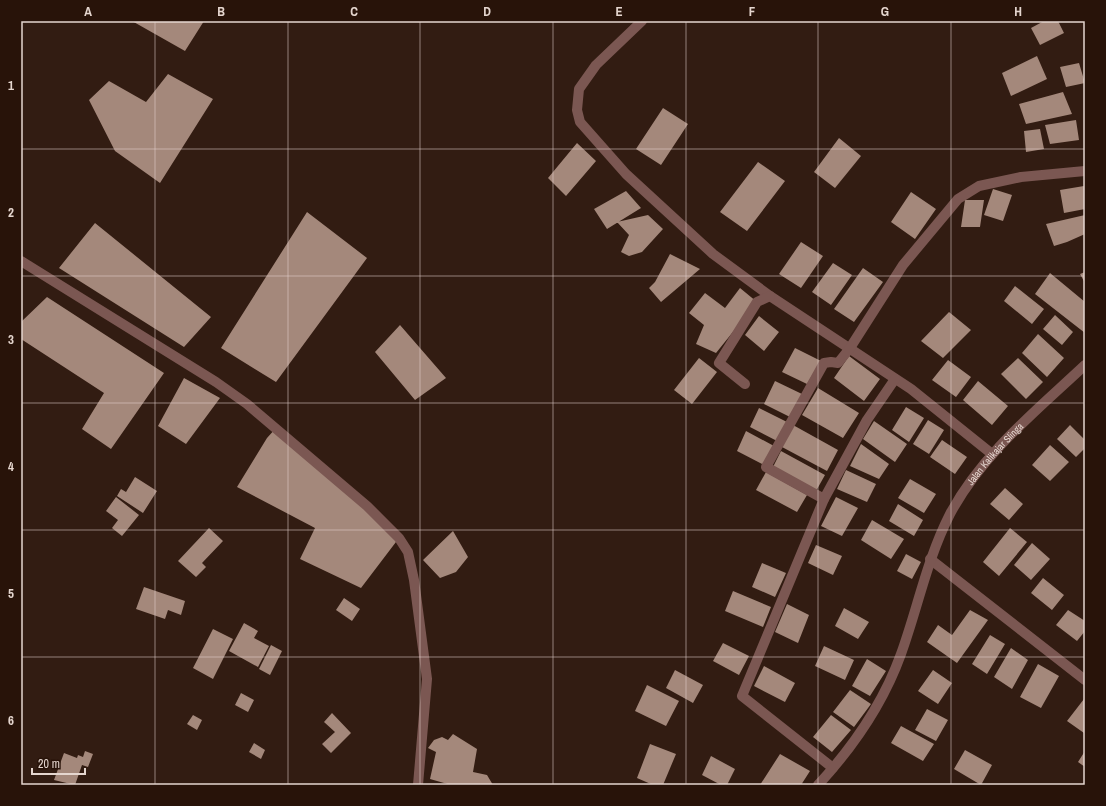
<svg xmlns="http://www.w3.org/2000/svg" width="1106" height="806" font-family="'Archivo Narrow',sans-serif">
<rect width="100%" height="100%" fill="#321c12"/>
<path fill="#a4887b" d="M132,21H204L185,51Z
M1044,21H1058L1064,33L1040,45L1031,28Z
M1037,56L1047,79L1011,96L1002,73Z
M1079,63L1085,83L1066,87L1060,67Z
M168,74L213,99L160,183L115,151L89,100L109,81L146,102Z
M1063,92L1072,114L1026,124L1019,104Z
M663,108L688,124L661,165L636,149Z
M1076,120L1079,140L1050,144L1045,125Z
M1040,129L1044,149L1026,152L1024,131Z
M839,138L861,156L835,188L814,172Z
M577,143L596,161L566,196L548,178Z
M758,162L785,181L747,231L720,212Z
M1084,186L1085,209L1064,213L1060,190Z
M993,189L1012,195L1003,221L984,215Z
M626,191L641,208L607,229L594,209Z
M911,192L936,209L915,239L891,222Z
M965,200H984L980,227H961Z
M307,212L367,258L276,382L221,348Z
M648,215L663,229L642,252L629,256L621,252L629,235L617,222Z
M1085,215V234L1067,242L1054,246L1046,224Z
M95,223L211,317L184,347L59,268Z
M801,242L823,256L801,288L779,274Z
M670,254L700,269L661,302L649,288L655,282Z
M833,263L852,275L831,305L812,292Z
M863,268L883,282L854,322L834,309Z
M1085,272V283L1080,274Z
M1050,273L1085,302V333L1035,294Z
M1015,286L1044,309L1032,324L1004,301Z
M740,288L757,302L716,353L696,344L704,325L689,313L705,293L725,308Z
M47,297L164,373L111,449L82,429L104,393L21,339V322Z
M949,312L971,330L943,358L921,341Z
M1055,315L1073,332L1062,345L1043,329Z
M759,316L779,332L764,351L745,335Z
M400,325L446,378L415,400L375,352Z
M1038,334L1064,358L1047,377L1022,353Z
M795,348L821,361L807,384L782,372Z
M849,356L880,379L864,401L834,378Z
M699,358L717,372L692,404L674,390Z
M1018,358L1043,382L1026,399L1001,374Z
M948,360L971,377L956,397L932,380Z
M184,378L220,398L186,444L158,426Z
M775,381L802,394L790,417L764,404Z
M978,381L1008,406L992,425L963,400Z
M818,388L859,413L843,438L802,415Z
M906,407L924,418L909,442L892,430Z
M759,408L787,422L777,441L750,427Z
M928,420L944,430L929,454L913,444Z
M874,421L907,444L895,462L863,439Z
M793,425L838,450L827,471L782,447Z
M1070,425L1085,440V448L1076,457L1057,439Z
M276,428L399,538L361,588L300,559L315,528L237,487L267,438Z
M746,431L774,446L764,465L737,451Z
M942,440L967,457L955,474L930,457Z
M861,444L889,464L879,479L850,466Z
M1050,445L1069,462L1050,481L1032,465Z
M781,451L825,475L816,491L773,467Z
M846,470L876,484L867,502L837,489Z
M766,472L807,495L797,512L756,490Z
M135,477L157,491L143,513L117,496L121,489L126,492Z
M910,479L936,494L924,513L898,498Z
M1005,488L1023,504L1009,520L990,504Z
M116,497L139,515L122,536L112,528L118,520L106,511Z
M836,497L858,508L842,536L821,526Z
M898,504L923,520L914,536L889,521Z
M872,520L904,539L891,559L861,540Z
M209,528L223,541L202,563L206,567L196,577L178,561Z
M1010,528L1027,542L999,576L983,562Z
M453,531L468,557L456,572L440,578L423,560Z
M1032,543L1050,559L1031,580L1014,565Z
M816,545L842,556L833,575L808,563Z
M906,554L921,562L912,579L897,571Z
M762,563L786,573L775,597L752,587Z
M1043,578L1064,595L1052,610L1031,593Z
M144,587L185,601L181,615L168,610L165,619L136,609Z
M733,591L771,607L763,627L725,611Z
M344,598L360,609L352,621L336,610Z
M787,604L809,615L798,643L775,632Z
M844,608L869,622L858,639L835,626Z
M970,610L988,620L957,663L927,642L938,625L952,635Z
M1068,610L1085,621V631L1077,641L1056,625Z
M244,623L258,631L254,638L269,646L258,667L229,651Z
M213,629L233,639L213,679L193,668Z
M990,635L1005,644L987,674L972,664Z
M723,643L749,656L739,675L713,661Z
M271,645L282,651L270,675L259,669Z
M824,646L854,660L845,680L815,666Z
M1011,648L1028,660L1012,689L994,677Z
M867,659L886,671L870,696L852,686Z
M1038,664L1059,676L1041,708L1020,697Z
M764,666L795,683L785,702L754,686Z
M675,670L703,685L693,703L666,688Z
M933,670L952,683L938,704L918,691Z
M647,685L679,701L666,726L635,711Z
M850,690L871,704L854,727L833,712Z
M241,693L254,700L248,712L235,705Z
M1084,699L1085,700L1084,733L1067,721Z
M927,709L948,720L936,741L915,730Z
M332,713L351,733L331,753L322,744L335,732L324,722Z
M193,715L202,720L197,730L187,724Z
M831,715L851,730L832,752L813,737Z
M901,726L934,744L923,761L891,743Z
M453,734L477,749L473,772L487,775L493,785H451L430,779L436,752L428,748L434,740L442,737L448,740Z
M254,743L265,750L261,759L249,752Z
M650,744L676,754L663,785H653L637,778Z
M965,750L992,765L981,785L954,769Z
M85,751L93,754L88,767L82,765L75,785L54,780L64,753L77,758L78,755L83,757Z
M1085,751V767L1078,762Z
M780,754L810,771L801,785H760Z
M711,756L735,769L727,785H721L702,775Z"/>
<g fill="none" stroke-linecap="round" stroke-linejoin="round">
<g stroke="#7b5752" stroke-width="10">
<path d="M642,21L596,65L579,89L577,110L580,122L626,174L713,254L770,296L911,389L992,454"/>
<path d="M21,261L216,382L247,404L367,506L399,538L408,552L414,580L427,679L418,785"/>
<path d="M745,384L719,363L757,302L770,296"/>
<path d="M824,499L766,467L824,363L831,362L838,363L850,348L903,265L958,199L979,186L1021,177L1085,171"/>
<path d="M930,559L1085,680"/>
<path d="M833,768L742,696L824,499L867,420L895,379"/>
<path id="s1" d="M818,785C854,746 883,704 901,654C918,607 927,559 950,514C982,454 1036,411 1085,365"/>
</g>
</g>
<path fill="none" stroke="#e5d6cf" stroke-width="1" stroke-opacity="0.55" d="M155,21V785M288,21V785M420,21V785M553,21V785M686,21V785M818,21V785M951,21V785M21,149H1085M21,276H1085M21,403H1085M21,530H1085M21,657H1085"/>
<g text-anchor="middle" dominant-baseline="central" stroke-width="4" stroke-linejoin="round" paint-order="stroke">
<g font-size="10" fill="#e5d6cf" stroke="#281309">
<text stroke="none"><textPath href="#s1" startOffset="380">Jalan Kalikajar Slinga</textPath></text>
</g>
</g>
<rect width="1106" height="806" fill="none" stroke="#281309" stroke-width="44"/>
<path d="M32 768v6h53v-6" fill="none" stroke="#e5d6cf" stroke-width="2"/>
<text x="38" y="768" font-size="12" fill="#e5d6cf" stroke="#281309" stroke-width="3" paint-order="stroke">20 m</text>
<rect x="22" y="22" width="1062" height="762" fill="none" stroke="#e5d6cf" stroke-width="1.5"/>
<g font-size="13" text-anchor="middle" font-weight="bold" fill="#e5d6cf">
<text x="88" y="16">A</text>
<text x="221" y="16">B</text>
<text x="354" y="16">C</text>
<text x="487" y="16">D</text>
<text x="619" y="16">E</text>
<text x="752" y="16">F</text>
<text x="885" y="16">G</text>
<text x="1018" y="16">H</text>
<text x="11" y="90">1</text>
<text x="11" y="217">2</text>
<text x="11" y="344">3</text>
<text x="11" y="471">4</text>
<text x="11" y="598">5</text>
<text x="11" y="725">6</text>
</g>
</svg>
